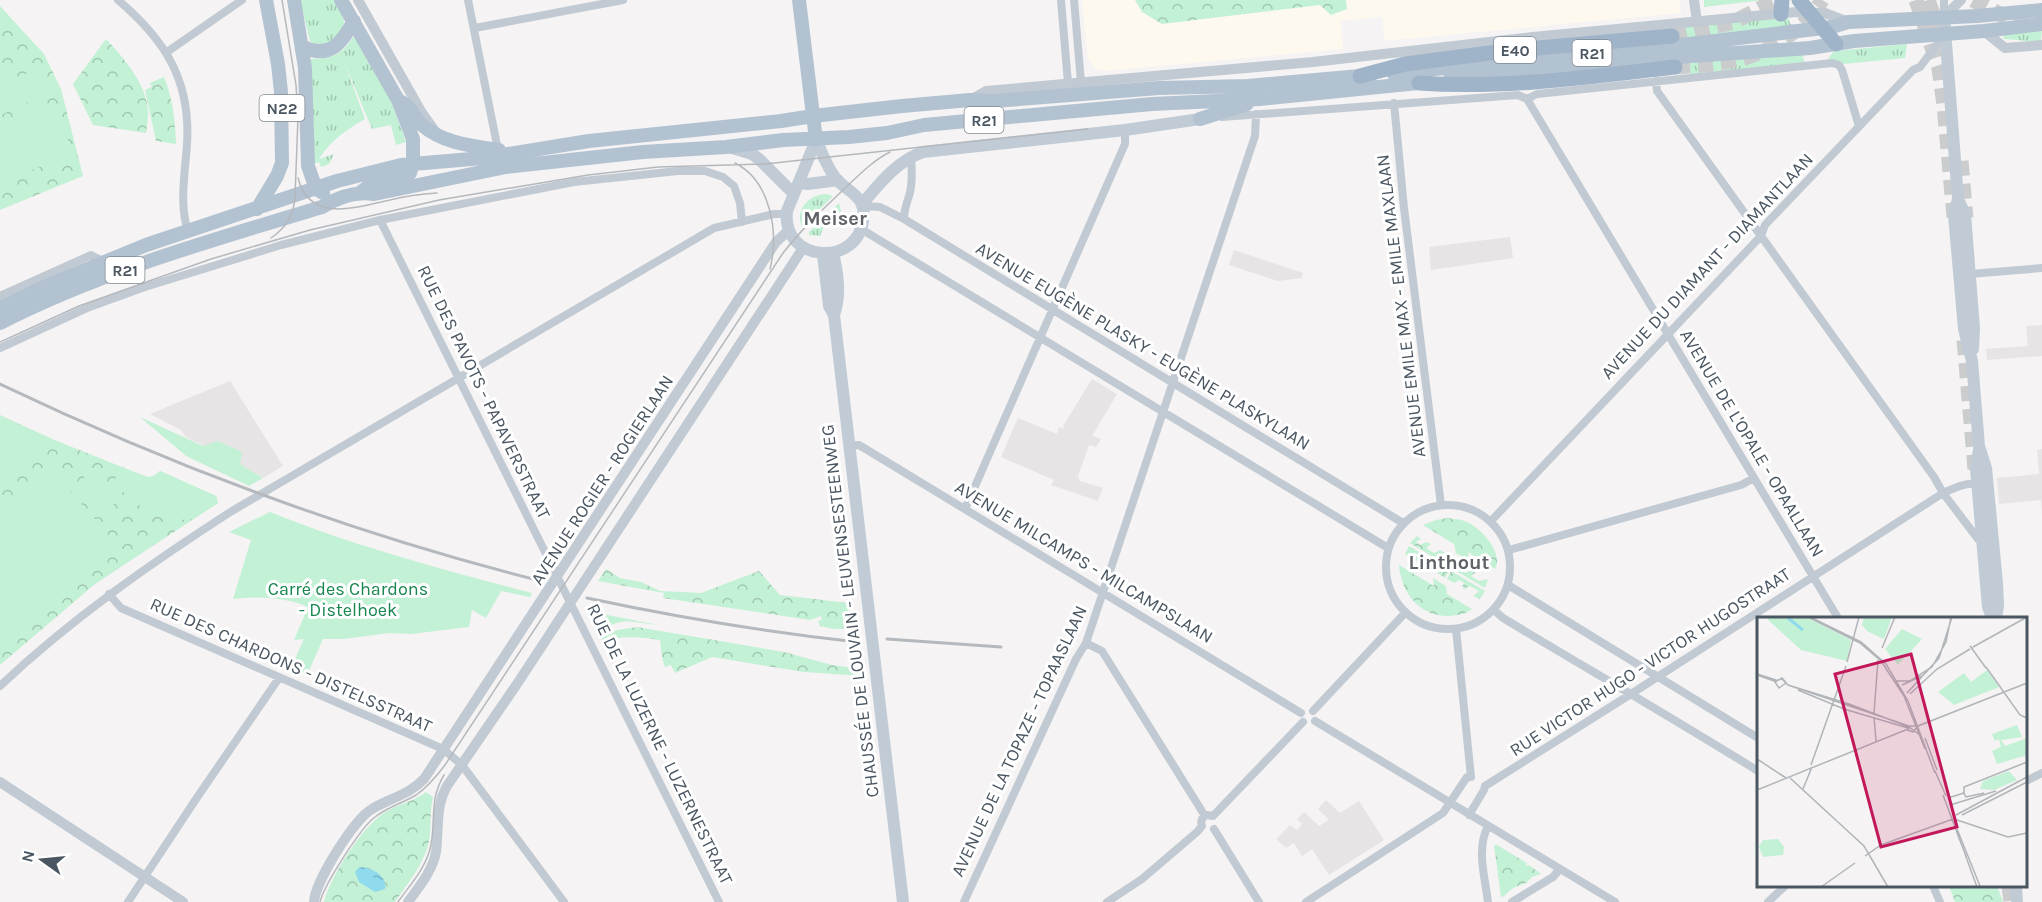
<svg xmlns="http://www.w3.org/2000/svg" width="2042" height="902" font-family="Karla,sans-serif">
<defs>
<pattern id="grass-tufts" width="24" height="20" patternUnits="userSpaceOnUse" patternTransform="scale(1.5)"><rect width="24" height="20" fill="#c3f1d5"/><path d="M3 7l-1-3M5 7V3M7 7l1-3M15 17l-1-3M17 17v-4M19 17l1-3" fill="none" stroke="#a0c6b0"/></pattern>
<pattern id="park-crowns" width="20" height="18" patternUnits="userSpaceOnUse" patternTransform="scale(1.5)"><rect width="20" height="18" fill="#c3f1d5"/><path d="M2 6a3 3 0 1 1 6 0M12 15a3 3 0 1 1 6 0" fill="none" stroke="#a0c6b0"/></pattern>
<pattern id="water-ripples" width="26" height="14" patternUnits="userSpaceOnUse" patternTransform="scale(1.5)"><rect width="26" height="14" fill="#90daee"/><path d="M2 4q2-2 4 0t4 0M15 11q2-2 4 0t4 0" fill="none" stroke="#78b4c4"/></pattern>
</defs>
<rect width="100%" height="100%" fill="#f5f3f3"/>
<path fill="#fdf9ef" d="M1082,0H1680L1681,13L1385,41L1382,17L1341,21L1343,49L1106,71L1096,69L1088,59Z"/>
<path fill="#e6e4e5" d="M1510,237L1513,258L1431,270L1429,247Z
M1234,250L1303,273L1302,278L1278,281L1229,265Z
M2042,325V356L1987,360L1986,349L2028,346L2026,326Z
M1092,379L1117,394L1092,436L1101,439L1096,447L1089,445L1078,476L1080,481L1103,488L1098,501L1051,485L1054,480L1001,457L1018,418L1057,434L1059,427L1065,429L1063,426Z
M230,381L283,466L263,478L240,464L186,437L181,430L150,414Z
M2042,449V515L2041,500L1999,504L1997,478L2039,474L2037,450Z
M1326,800L1340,813L1359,801L1384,840L1329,875L1312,849L1302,856L1294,843L1286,848L1276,839L1290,825L1297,830L1302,824L1297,819L1304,812L1319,826L1329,820L1318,809Z"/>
<path fill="url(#grass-tufts)" d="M300,0H335C339,7 344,14 344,22C344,37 322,53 310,41Z
M1704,0H1764L1704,7Z
M1788,17L1791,26L1673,40L1671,28Z
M2042,30L2041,42L2004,39L2003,37L2005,35Z
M353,37H356L389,95L406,142L396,145L391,125L372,129L344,62L365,119C346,130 331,140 319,159L334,154L329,164L321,167L319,162L313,164L310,62L311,59C332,58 341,56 353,37Z
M1907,44L1905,58L1843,64L1828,59L1833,52L1836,51Z
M1802,54L1805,63L1690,75V71L1676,72L1675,63Z
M827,194L833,196L802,227C795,209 809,194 827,194Z
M839,203L841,211L839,220L825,224L820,236L809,235V232Z"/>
<path fill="url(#park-crowns)" d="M1135,0H1346L1347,9L1331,15L1320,5L1162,24L1142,12Z
M0,6L44,54L61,89L83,176L0,210Z
M106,39C124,58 148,86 148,113C148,120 147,126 146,133L93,125L73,84Z
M164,77C173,99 175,120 176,144L156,141L145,90L152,87L150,83Z
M0,415L52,439L147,477L154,476L160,471L216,496L218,503L95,584L0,665Z
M1447,518C1454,519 1460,519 1467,522C1481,528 1504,553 1495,569L1468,552L1469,560L1456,553L1454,544L1423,525L1436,520Z
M1417,536L1421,539L1416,542L1420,545L1426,542L1431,544L1426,548L1434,553L1440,550L1445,553L1439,556L1445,560L1450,556L1455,559L1450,567L1410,543Z
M1409,546L1449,570L1445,578L1437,573L1443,570L1438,567L1432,570L1428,568L1433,564L1425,559L1419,562L1414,559L1419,555L1415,553L1409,557L1405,554Z
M1458,560L1466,565L1461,570L1466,573L1472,569L1476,572L1471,576L1479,581L1488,579L1485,588L1453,569Z
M1399,565L1434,586L1433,578L1446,586L1447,594L1472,609C1466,614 1458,615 1450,616C1420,617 1401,593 1399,565Z
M606,569L620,578L641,582L660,591L701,593L759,571L780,595L848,603L849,611H854L855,628L834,629L820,626L818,621L822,620L821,616L810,620L663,598L664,593L598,581Z
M1451,571L1485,591L1480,599L1473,596L1479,591L1470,586L1464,589L1462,586L1465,583L1459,580L1454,583L1447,579Z
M587,611L658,625L626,621L616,623L598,632Z
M637,627L784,652L832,665L854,668L861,672L862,676L804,672L712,657L675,673L671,665L665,667L662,658L660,640C643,637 619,635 603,642L601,638L617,630Z
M426,792L433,797C430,810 431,822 430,835C427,861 409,881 395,902H324C330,877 362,827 384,813C397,804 413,802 426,792Z
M1494,845H1497L1527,863L1526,865L1528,866L1529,865L1541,874L1532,877L1526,883L1513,888L1504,896L1501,897Z
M1949,886H1997L2003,902H1955Z"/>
<path fill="#c3f1d5" d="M40,67L52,91L1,115L0,86Z
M51,102L73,151L0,185V125Z
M0,416L52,439L0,484Z
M140,417L203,446L218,441L242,452L240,464L263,478L249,486L186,456Z
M48,465L116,544L0,643V506Z
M121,467L151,478L160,471L216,496L218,503L187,522L166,508L162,509L157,512C134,505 128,500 115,480Z
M88,474L114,504L98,518L72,487Z
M270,512C354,546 444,570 532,593L530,597L501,591L486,618L472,610L469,627L411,634L389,633L343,639H323L307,675L291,668L304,639L294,640L308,607C285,597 258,596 233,599L251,540L229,532Z"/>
<path fill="url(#water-ripples)" d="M362,867C374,869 387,876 385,889L375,892L359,882L355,872L358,868Z"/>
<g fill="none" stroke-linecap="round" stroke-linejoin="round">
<path stroke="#caccce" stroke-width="15" stroke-dasharray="15 8" stroke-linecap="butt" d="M1916,0L1939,68L1944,105L1954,217
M1928,0L1945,46
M1973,0L2009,19L2033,25
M1672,36L1734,22L1776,0
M1675,67C1694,65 1713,65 1731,61C1766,55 1804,31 1822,0
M1961,161L1966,218
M1964,340L1975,469
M2009,886L2011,902"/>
<path stroke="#c1cad2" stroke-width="8" d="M118,0C165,40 191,80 187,144C185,174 179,203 188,232
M468,0L498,150
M1061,0L1068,83
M1074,0L1081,82
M1944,0V17
M475,28L623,0
M167,52L242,0
M1656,81L1657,91L1934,477L1943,493L1978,539L1982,540L1985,537
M1527,99L1537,94L1832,63L1839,65L1842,70L1859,126
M1394,103L1404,208L1441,505
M1222,117L1518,95L1527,99L1838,618
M863,206L880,207L904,219L1403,523
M904,219C904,210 906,205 909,196C913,184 912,170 911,158
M380,220L719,902
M861,229L1388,548
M1970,274L2042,268
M0,296L91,255L105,262
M0,348L87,308L145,287L281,245L380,220L574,182L678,171H705L723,177L734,186L740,203L742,222
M849,446L859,445L869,451L1301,713
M1386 567a62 62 0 1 1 124 0a62 62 0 1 1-124 0Z
M965,509L1125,144V130
M1491,521L1761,236L1765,225L1913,70L1920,67L1945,34
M1509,550L1741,485L1754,478
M1508,585L1758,738
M109,594L121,608L443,749L462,765L564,902
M1494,610L1503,618C1588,669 1674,719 1758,771
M1456,629L1471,777
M1086,643L1102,651L1205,816
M0,686C71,619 150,564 232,511L714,228L774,214H786
M1313,711L1405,613
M1315,721L1615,902
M2026,781L2042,773
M1469,815L1484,790L1485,786L1631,694L1943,493C1954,488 1970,480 1982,486
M1214,829L1259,902
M1933,886L1940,902
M128,902L196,799L279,678
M964,902L1076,659L1086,643L1255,136L1256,114
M1107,902L1142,879L1197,832L1202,826C1200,821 1202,817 1207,815L1213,816L1303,722
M1306,902L1443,813L1467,777H1471
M1488,902C1485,877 1476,849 1488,826
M1512,902L1553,877L1560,869
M1768,902L1785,886"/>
<path stroke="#c1cad2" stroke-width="10" d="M358,0L422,113L437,134
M1694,0L1697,22
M1944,17L1961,0
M1984,31L2005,48L2042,45
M970,100L986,91L1313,62L1533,37L1797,12L1825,13L1848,22
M0,782L183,902
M314,902C315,882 354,819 372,809C390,798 409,795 424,779L776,242L789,230
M408,902C419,887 433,870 436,852C439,829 435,807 447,786L519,681L803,248"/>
<path stroke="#c1cbd6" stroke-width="12" d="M1944,17L1958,199L1965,214L1974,328L1973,349
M816,140C822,152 828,171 838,181C852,194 867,198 863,221C856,268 781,262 787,211Z
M729,147L752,154L759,159L794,194
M799,183L808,184L838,180
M1958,199L1954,215L1964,329L1972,361L1979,446L1986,468L1997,583L1998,606L1996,618
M863,203C880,183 897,161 923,152L1125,130L1200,119
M833,253C838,273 841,296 834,315
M823,254L829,306L834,315L903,902
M1979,450L1976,469L1988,607L1992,618
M2016,886L2017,902"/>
<path stroke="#b3c2d1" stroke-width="14" d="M294,0L305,68L308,166L316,189L323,193
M341,0L398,100L413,139V163L410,173L406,176L372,184L361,192
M799,0L816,140
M303,47C330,59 341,44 354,21
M1393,73L1672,46L1832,27L1848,22L1977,16L2042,10
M1450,79L1676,57L1810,48L1854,41L1984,31L2042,24
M400,101C413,107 413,117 422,125C444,144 473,146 499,150
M1200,119L1247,104
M257,209L277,176L282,163L281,92L278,64L266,0
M0,308L46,286L146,245L337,181L401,165L483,158L589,141L781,121L813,116L902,106L970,100L994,101L1159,88L1248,86L1371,75
M0,323C102,271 213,240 322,207C338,197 355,191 374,194L506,167L643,152L726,147L783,140L849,137L887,133L924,125L1152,104L1260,99L1428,82"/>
<path stroke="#9fb4c9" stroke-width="15" d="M1799,0L1836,44
M1781,14L1782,0
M1360,76L1405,64L1505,51L1672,36
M1419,83C1504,89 1590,77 1675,67"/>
<path stroke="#b5b8bd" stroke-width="1.5" d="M735,163C771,181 779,233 770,269
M298,178C310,224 357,207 390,200C406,196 421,194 437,193
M271,238C286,228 294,215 295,197L298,117L296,85L282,0
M0,342L79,306L211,259L310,230L439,200L588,175L658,167L765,164L1088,129
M320,902C324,885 361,827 375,817C387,807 403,803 416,795C428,787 436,777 445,765L783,253C801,230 821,211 842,191C857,177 872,161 890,152
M398,902C409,886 425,869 430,849C437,821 428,802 444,775"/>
<path stroke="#b5b8bd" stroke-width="3" d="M0,384C174,467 354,534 541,581
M587,598C676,617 766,632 857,642
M887,639L1001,647"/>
</g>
<g text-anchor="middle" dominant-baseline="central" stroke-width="6" stroke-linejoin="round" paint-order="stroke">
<g fill="#fff" stroke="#808990" stroke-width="1.5">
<rect x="1494" y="37" width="42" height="26" rx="4.5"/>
<rect x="1572.5" y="40" width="39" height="26" rx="4.5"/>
<rect x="259.5" y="95" width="45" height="26" rx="4.5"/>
<rect x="964.5" y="107" width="39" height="26" rx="4.5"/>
<rect x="105.5" y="257" width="39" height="26" rx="4.5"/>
</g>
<g font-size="16" font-weight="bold" fill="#4a5661">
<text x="1515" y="50">E40</text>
<text x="1592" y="53">R21</text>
<text x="282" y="108">N22</text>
<text x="984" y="120">R21</text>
<text x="125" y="270">R21</text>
</g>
<g font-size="18" fill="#4a5661" stroke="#fff">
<text transform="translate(1707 266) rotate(-47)">AVENUE DU DIAMANT - DIAMANTLAAN</text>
<text transform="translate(1401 306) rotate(-97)">AVENUE EMILE MAX - EMILE MAXLAAN</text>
<text transform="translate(1143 346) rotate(31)">AVENUE EUGÈNE PLASKY - EUGÈNE PLASKYLAAN</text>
<text transform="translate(484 392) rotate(64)">RUE DES PAVOTS - PAPAVERSTRAAT</text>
<text transform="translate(1752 443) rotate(59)">AVENUE DE L'OPALE - OPAALLAAN</text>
<text transform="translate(602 480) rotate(-57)">AVENUE ROGIER - ROGIERLAAN</text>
<text transform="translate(1084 562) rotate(31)">AVENUE MILCAMPS - MILCAMPSLAAN</text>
<text transform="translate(850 611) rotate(-97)">CHAUSSÉE DE LOUVAIN - LEUVENSESTEENWEG</text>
<text transform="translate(1650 662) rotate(-33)">RUE VICTOR HUGO - VICTOR HUGOSTRAAT</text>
<text transform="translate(291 665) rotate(24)">RUE DES CHARDONS - DISTELSSTRAAT</text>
<text transform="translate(1019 741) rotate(-65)">AVENUE DE LA TOPAZE - TOPAASLAAN</text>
<text transform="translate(660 744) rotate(64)">RUE DE LA LUZERNE - LUZERNESTRAAT</text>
</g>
<g font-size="18" fill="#17864f" stroke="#fff">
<text x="348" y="589">Carré des Chardons<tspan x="348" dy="21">- Distelhoek</tspan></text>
</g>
<g font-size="20" font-weight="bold" fill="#5f6368" stroke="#fff">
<text x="835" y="218">Meiser</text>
<text x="1449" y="562">Linthout</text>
</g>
</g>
<g transform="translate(1757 617)">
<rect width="270" height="270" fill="#f5f3f3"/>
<path d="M107,0H135L127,22L110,14L105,8Z" fill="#c3f1d5"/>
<path d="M260,108L265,120L244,123L248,129L270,121V138L240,147L235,134L244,130L242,122L238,124L235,117ZM252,154L260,163L237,173L223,172L226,164Z" fill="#c3f1d5"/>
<path d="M230,53L242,70L197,88L181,75L207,56L214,65Z" fill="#c3f1d5"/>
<path d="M8,0H49L94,23L90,44L44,33ZM145,12L165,22L141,48L128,32ZM21,222L27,230L26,238L6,240L2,230L6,223Z" fill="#c3f1d5"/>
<path d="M137 26a10 10 0 1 1 20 0a10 10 0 1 1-20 0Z" fill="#c3f1d5"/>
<path fill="none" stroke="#90daee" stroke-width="3" d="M31,1L46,13"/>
<path fill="none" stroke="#b1b4b9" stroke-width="1.5" d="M51,0L103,26L124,44L147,79L168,132M53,0L104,25L129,47L151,84L178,156M216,30L270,0M125,31L138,0M216,32L213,29L229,51M90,45L102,0M229,50L263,98L270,101M0,57L19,63M0,58L17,64L25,62L31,68L92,87L152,110L163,118M139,64H153L175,50L189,25L194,0M29,66L22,71L18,65L25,61L31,68L152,109M145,68L167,58M41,73L87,92L151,111M150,76L182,41L195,0M153,77L180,52L213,32M117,96L121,43M117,100L119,124M161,109H153L151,113L156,115L161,109L270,66M168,121L180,153M0,142L29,161M54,148L89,49M178,154L189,179M33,161L107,229L131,270M46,172L55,150M0,173L151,112M206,175L209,180L227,176M186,178L201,218M191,181L207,176V170L270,145M193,188L239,174M199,198L270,160M205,198L270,165M197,202L251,220L270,216M200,212L223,269M200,216L209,239M208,237L220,270M108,239L124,228L196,202M64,270L98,246"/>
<path fill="#c2185b" fill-opacity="0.15" stroke="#c2185b" stroke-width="3" d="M154,37L200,210L124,230L78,57Z"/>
<rect width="270" height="270" fill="none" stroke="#4a5661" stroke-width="3"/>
</g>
<g transform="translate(42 860) rotate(285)" stroke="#ffffff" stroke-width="4.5" paint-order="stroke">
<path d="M0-4.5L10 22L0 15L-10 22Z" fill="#4a5661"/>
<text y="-9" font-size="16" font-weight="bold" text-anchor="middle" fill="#4a5661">N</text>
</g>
</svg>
